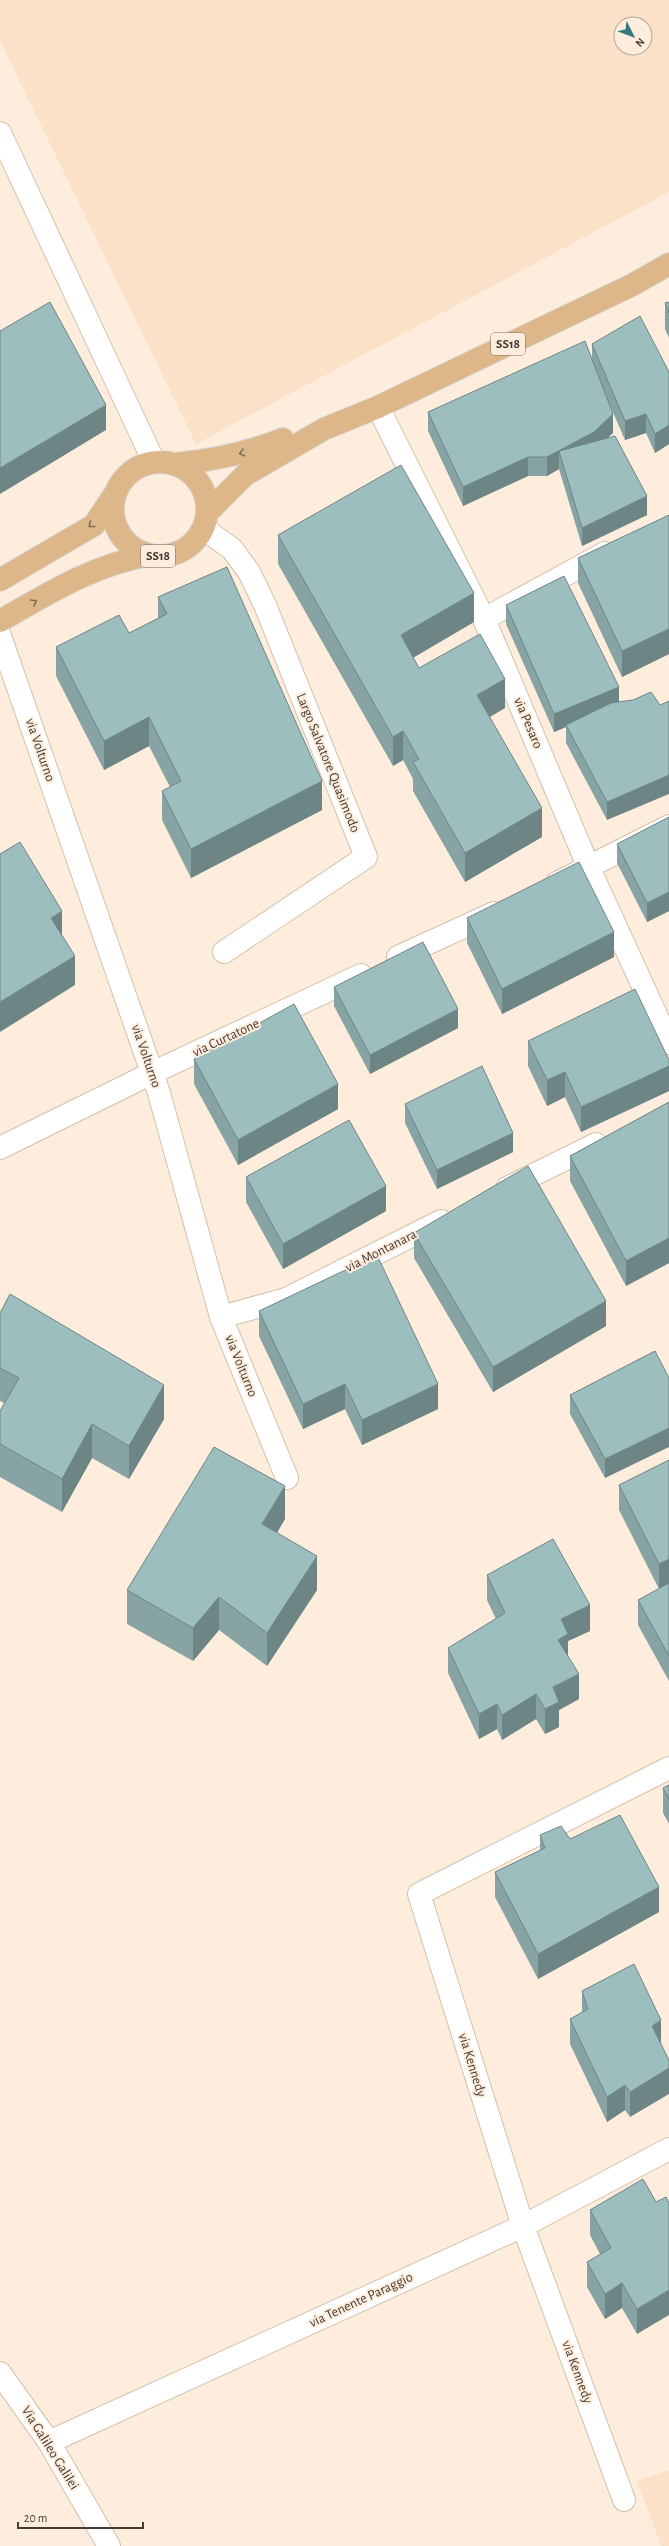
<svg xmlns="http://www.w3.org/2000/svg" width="669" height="2546" font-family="'Alegreya Sans',sans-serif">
<rect width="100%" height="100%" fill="#feeddd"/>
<path fill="#fbe1c7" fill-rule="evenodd" d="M0,0H669V192L196,444L0,41ZM621,24H645V48H621Z
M669,2470V2546H661L637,2481Z"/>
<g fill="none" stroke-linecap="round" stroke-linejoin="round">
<g stroke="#d3c0ac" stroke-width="24">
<path id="lane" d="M221,1317L286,1299"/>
</g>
<g stroke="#d3c0ac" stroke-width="24">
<path id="street" d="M0,133L154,462
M378,407L484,619L589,868L669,1043
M203,528L232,549L249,572L265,605L366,857L224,952
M484,619L605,553
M0,636L159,1093L221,1317L287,1478
M557,883L669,826
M398,957L494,913
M0,1148L152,1073L361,975
M507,1188L596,1144
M286,1299L441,1221
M0,2373L49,2442L109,2546
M49,2442L523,2226L669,2149
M624,2500L523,2226L419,1894L669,1768"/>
</g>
<g stroke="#d9d8d6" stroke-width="24">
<path id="primary" d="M113 509a47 47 0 1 1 94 0a47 47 0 1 1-94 0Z
M176,464C214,460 248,453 283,439
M207,513L245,475L324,429L378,407L632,285L669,264
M0,580L94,525L114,495
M0,621C47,594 95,564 150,555"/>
</g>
<use href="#lane" stroke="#fff" stroke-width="22"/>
<use href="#street" stroke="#fff" stroke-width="22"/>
<use href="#primary" stroke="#ddb789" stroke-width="22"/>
</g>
<path fill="#87a3a3" d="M669,302V338L665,329V303Z
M592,344L669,372V444L655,453L646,433L625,440L602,387L613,433L608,437L647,515L582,546L559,469L547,476H528L463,506L428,431V412L592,358Z
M669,515V654L622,677L578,583V558Z
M278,535L474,622L413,657L419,668L505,708L490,717L542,837L465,882L413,791V779L403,760L393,766L278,564Z
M158,597L322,810L191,878L162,820V791L170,787L149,746L104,770L56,676V647L129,633L158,618Z
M506,605L619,687L607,820L566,743V727L554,732L506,624Z
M669,817V911L647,922L617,863V844Z
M467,918L614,957L502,1014L467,943Z
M334,987L458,1028L370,1074L334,1006Z
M528,1041L669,1060V1091L581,1132L565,1097L547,1106L528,1066Z
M194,1059L338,1109L238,1165L194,1084Z
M669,1102V1263L626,1286L570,1181V1156Z
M405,1104L513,1152L437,1189L405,1123Z
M246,1177L386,1211L283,1269L246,1202Z
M414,1233L606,1326L493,1392L414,1258Z
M259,1311L438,1409L362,1445L345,1409L303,1429L259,1336Z
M0,1313L164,1419L129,1479L92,1458L62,1512L0,1477V1411L4,1403L0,1401Z
M655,1351L605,1478L570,1414V1395Z
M669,1460V1681L638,1625V1600L659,1589L619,1510V1485Z
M285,1519L277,1533L317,1590L267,1666L219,1630L193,1661L127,1624V1590Z
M487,1575L590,1631L568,1641V1656L579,1699L559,1710V1727L545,1734L536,1719L502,1740L497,1729L479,1739L448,1673V1648L496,1619L487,1600Z
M669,1785V1824L663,1813V1788Z
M540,1835L570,1839L659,1912L538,1979L495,1897V1872L540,1850Z
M634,1964L630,2117L625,2110L607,2122L570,2044V2019L582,2012V1991Z
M643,2179L637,2334L622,2308L605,2319L587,2287V2262L600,2254L590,2235V2210Z"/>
<path fill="#6e8585" d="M106,405V430L0,494V468Z
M613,414V433L594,451H559V469L547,476V457Z
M646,414V433L625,440V421Z
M669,425V444L655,453V434Z
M528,457V476L463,506V487Z
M647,496V515L582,546V528Z
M474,593V622L401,665V635Z
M669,629V654L622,677V651Z
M505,679V708L477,724V695Z
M619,687V706L566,725V727L554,732V714Z
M149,717V746L104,770V741Z
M403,731V760L393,766V737Z
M669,775V794L607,820V802Z
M322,781V810L191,878V849Z
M542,808V837L465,882V853Z
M669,892V911L647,922V903Z
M62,911V940L51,918Z
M614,932V957L502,1014V989Z
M75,956V985L0,1032V1002Z
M458,1009V1028L370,1074V1055Z
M669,1066V1091L581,1132V1107Z
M565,1072V1097L547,1106V1080Z
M338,1084V1109L238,1165V1140Z
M513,1133V1152L437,1189V1170Z
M386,1186V1211L283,1269V1244Z
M669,1238V1263L626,1286V1261Z
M606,1301V1326L493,1392V1367Z
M345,1384V1409L303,1429V1404Z
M438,1384V1409L362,1445V1420Z
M164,1385V1419L129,1479V1446Z
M92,1424V1458L62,1512V1479Z
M669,1428V1447L605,1478V1459Z
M285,1486V1519L262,1557V1524Z
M317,1556V1590L267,1666V1633Z
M669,1559V1584L659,1589V1564Z
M219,1597V1630L193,1661V1628Z
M590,1605V1631L568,1641V1659L558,1640L561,1619Z
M579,1674V1699L559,1710V1727L545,1734V1709L553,1687Z
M536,1694V1719L502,1740V1715Z
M497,1704V1729L479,1739V1714Z
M659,1887V1912L538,1979V1954Z
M661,2020V2045L652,2026Z
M669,2068V2094L630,2117V2092Z
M625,2085V2110L607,2122V2097Z
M622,2283V2308L605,2319V2294Z
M669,2290V2315L637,2334V2309Z"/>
<path fill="#9dbebe" stroke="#6e8585" d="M50,302L106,405L0,468V331Z
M669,302V313L665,303Z
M640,316L669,372V425L655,434L646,414L625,421L592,344Z
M585,341L613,414L594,432L547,457H528L463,487L428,412Z
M615,436L647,496L582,528L559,451Z
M401,465L474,593L401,635L419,668L480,634L505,679L477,695L542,808L465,853L413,762L419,759L403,731L393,737L278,535Z
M669,515V629L622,651L578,558Z
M227,567L322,781L191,849L162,791L181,781L149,717L104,741L56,647L119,615L129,633L167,614L158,597Z
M564,576L619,687L554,714L506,605Z
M651,692L660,705L669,701V775L607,802L566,725L611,703L633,700Z
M669,817V892L647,903L617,844Z
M20,842L62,911L51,918L75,956L0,1002V854Z
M579,862L614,932L502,989L467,918Z
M423,942L458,1009L370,1055L334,987Z
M635,989L669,1060V1066L581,1107L565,1072L547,1080L528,1041Z
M294,1004L338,1084L238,1140L194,1059Z
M482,1066L513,1133L437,1170L405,1104Z
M669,1102V1238L626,1261L570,1156Z
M349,1120L386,1186L283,1244L246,1177Z
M528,1166L606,1301L493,1367L414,1233Z
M377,1255L438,1384L362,1420L345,1384L303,1404L259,1311Z
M10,1294L164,1385L129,1446L92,1424L62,1479L0,1444V1411L19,1378L0,1368V1313Z
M655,1351L669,1378V1428L605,1459L570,1395Z
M214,1447L285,1486L262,1524L317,1556L267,1633L219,1597L193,1628L127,1590Z
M669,1460V1559L659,1564L619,1485Z
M553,1539L590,1605L561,1619L568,1634L558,1640L579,1674L553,1687L559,1702L545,1709L536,1694L502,1715L497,1704L479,1714L448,1648L505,1613L487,1575Z
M669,1583V1656L638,1600Z
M669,1785V1799L663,1788Z
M620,1815L659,1887L538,1954L495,1872L545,1848L540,1835L561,1826L570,1839Z
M634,1964L661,2020L652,2026L669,2060V2068L630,2092L625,2085L607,2097L570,2019L588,2009L582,1991Z
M643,2179L656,2202L666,2197L669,2203V2290L637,2309L622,2283L605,2294L587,2262L611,2248L590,2210Z"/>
<defs><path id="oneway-chevron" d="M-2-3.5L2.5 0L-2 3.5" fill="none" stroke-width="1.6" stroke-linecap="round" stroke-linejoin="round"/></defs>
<g stroke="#816d55">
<use href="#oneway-chevron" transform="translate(242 453) rotate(165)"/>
<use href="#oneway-chevron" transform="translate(91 525) rotate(143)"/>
<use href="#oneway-chevron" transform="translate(34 602) rotate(-30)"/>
</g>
<g text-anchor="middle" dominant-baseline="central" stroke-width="4" stroke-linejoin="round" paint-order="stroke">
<g fill="#feeddd" stroke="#7b7066" stroke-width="1">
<rect x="491" y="333" width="34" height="22" rx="3"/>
<rect x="141" y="545" width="34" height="22" rx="3"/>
</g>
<g font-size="13" font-weight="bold" fill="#433b33">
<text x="508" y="344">SS18</text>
<text x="158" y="556">SS18</text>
</g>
<g font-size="14" fill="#433b33" stroke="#feeddd">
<text transform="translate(528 723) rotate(67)">via Pesaro</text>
<text transform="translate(40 750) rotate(71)">via Volturno</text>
<text transform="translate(328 763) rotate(68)">Largo Salvatore Quasimodo</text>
<text transform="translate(226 1038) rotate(-25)">via Curtatone</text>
<text transform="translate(146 1056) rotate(71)">via Volturno</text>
<text transform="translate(381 1251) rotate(-27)">via Montanara</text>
<text transform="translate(241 1366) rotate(68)">via Volturno</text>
<text transform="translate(472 2065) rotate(73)">via Kennedy</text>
<text transform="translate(361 2300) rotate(-25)">via Tenente Paraggio</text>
<text transform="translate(577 2372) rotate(70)">via Kennedy</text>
<text transform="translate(50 2448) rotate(58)">Via Galileo Galilei</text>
</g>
</g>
<g transform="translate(633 36) rotate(132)"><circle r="19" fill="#feeddd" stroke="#b3a699"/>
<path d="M0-3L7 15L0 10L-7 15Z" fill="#317a7b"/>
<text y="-6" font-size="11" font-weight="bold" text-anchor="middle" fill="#433b33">N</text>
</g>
<path d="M18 2522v6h125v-6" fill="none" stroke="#433b33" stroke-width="2"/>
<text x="24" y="2522" font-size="12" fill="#433b33" stroke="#feeddd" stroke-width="3" paint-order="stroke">20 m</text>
</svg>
